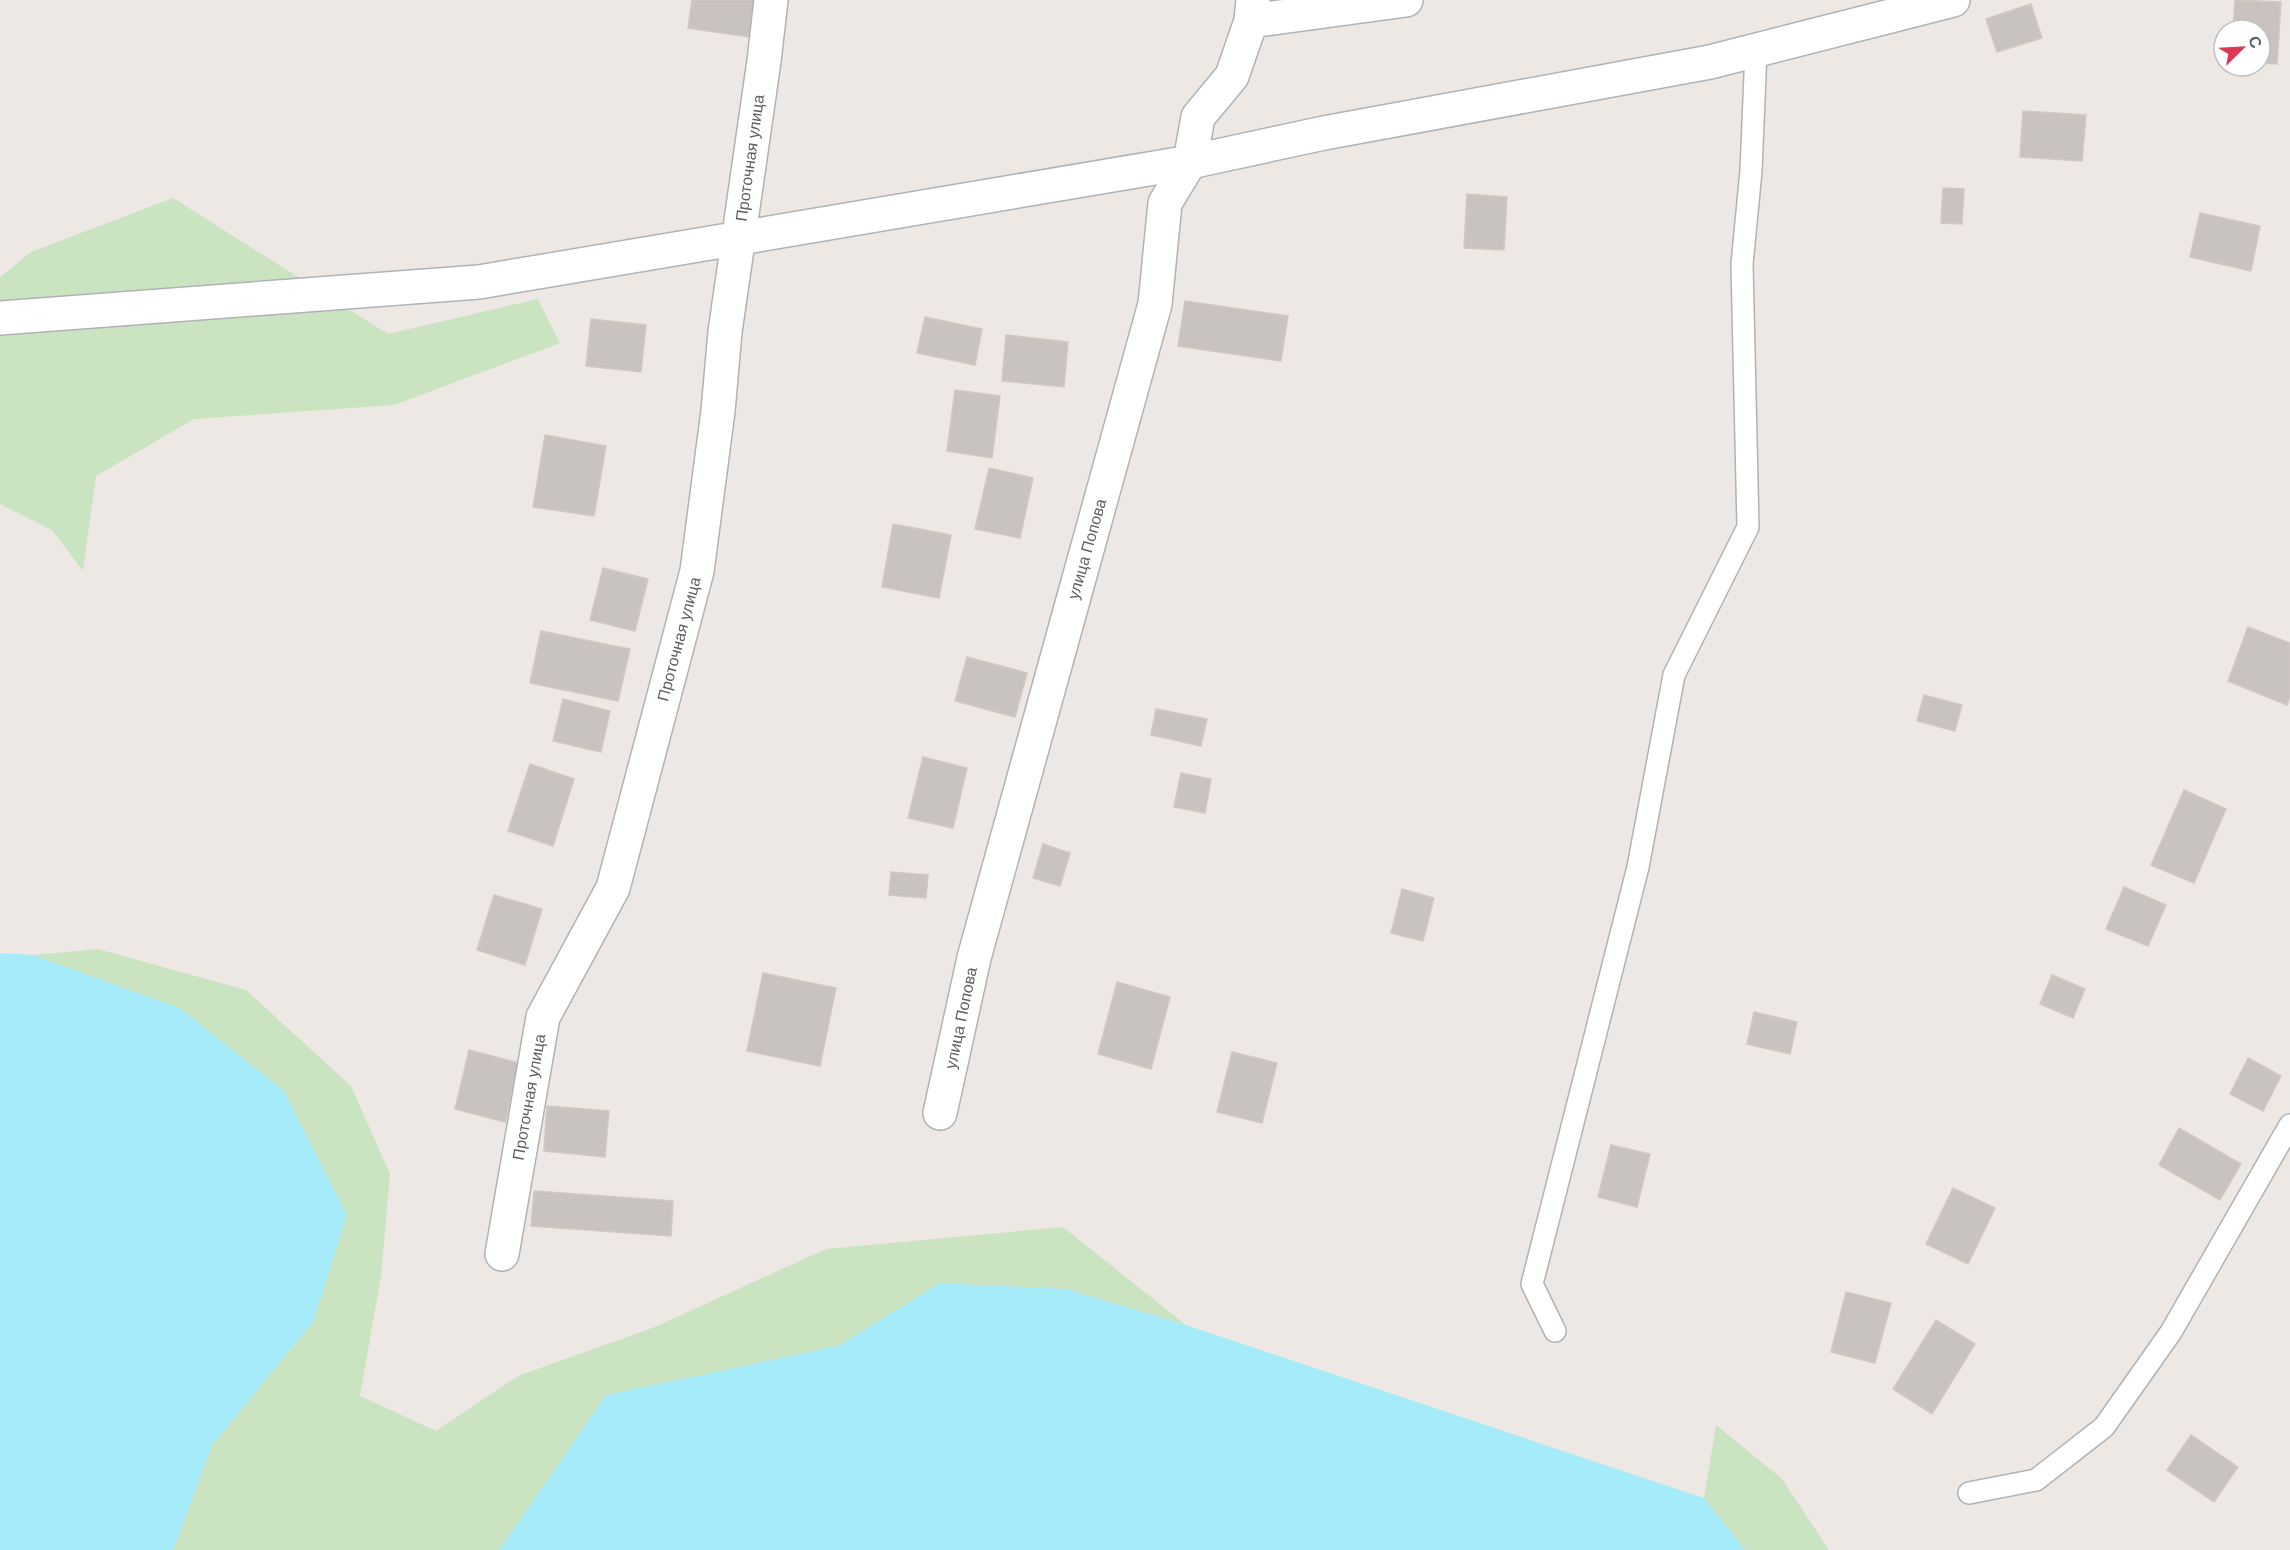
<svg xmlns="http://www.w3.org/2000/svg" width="2290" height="1550" font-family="Arial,sans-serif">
<rect width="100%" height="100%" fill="#ede8e3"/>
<path fill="#cae3c1" d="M173,198L388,334L538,299L560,343L394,405L194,419L96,476L83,571L52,530L0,504V277L31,252Z
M98,949L246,990L351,1086L390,1174L381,1276L360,1396L436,1431L518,1376L655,1327L826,1249L1063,1227L1186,1325L1067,1289L940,1283L838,1346L606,1395L499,1550H173L212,1445L313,1322L180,1008L33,955Z
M1716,1425L1782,1479L1829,1550H1745L1704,1498Z"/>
<path fill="#a6ebfa" d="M0,953L33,955L180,1008L284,1091L347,1215L313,1322L212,1445L173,1550H0Z
M940,1283L1067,1289L1186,1325L1704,1498L1745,1550H499L606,1395L838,1346Z"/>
<path fill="#c8c3c0" stroke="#d1c8c2" stroke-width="1.5" d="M692,0H754L749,37L688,28Z
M2235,0L2281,2L2277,64L2260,63V30H2233Z
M2031,4L2042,38L1997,52L1986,19Z
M2023,111L2086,115L2082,161L2020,157Z
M1943,188L1964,189L1962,224L1941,223Z
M1467,194L1507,197L1504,250L1464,248Z
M2200,213L2260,226L2251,271L2190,257Z
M1185,301L1288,316L1281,361L1178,346Z
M925,317L982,329L975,365L917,353Z
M591,319L646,325L641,372L586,366Z
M1006,335L1068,342L1064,387L1002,381Z
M955,390L1000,396L992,458L947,451Z
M545,435L606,446L594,516L533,507Z
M989,468L1033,478L1020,538L975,529Z
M893,524L951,535L939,598L882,587Z
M603,568L648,579L635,631L590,620Z
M2248,627L2290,643V696L2287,705L2228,681Z
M541,631L630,649L618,701L530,683Z
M967,657L1027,673L1015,717L955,701Z
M1924,695L1962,705L1955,731L1917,721Z
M563,699L610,711L601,752L553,741Z
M1156,709L1207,719L1201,746L1151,735Z
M923,757L967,768L953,828L908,818Z
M530,764L574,779L553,846L508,831Z
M1181,773L1211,779L1205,813L1174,807Z
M2184,790L2226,809L2194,883L2151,865Z
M1043,844L1070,853L1060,886L1033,878Z
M891,872L928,875L926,898L889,895Z
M2124,887L2166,905L2148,946L2106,929Z
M1402,889L1434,898L1423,941L1391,933Z
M494,895L542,909L525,965L477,950Z
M763,973L836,988L820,1066L747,1051Z
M2052,975L2085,989L2073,1018L2040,1004Z
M1117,982L1170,997L1151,1069L1098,1054Z
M1754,1012L1797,1022L1790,1054L1747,1044Z
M469,1050L519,1063L505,1122L455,1109Z
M1232,1052L1277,1063L1262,1123L1217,1112Z
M2248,1058L2281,1076L2263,1111L2230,1094Z
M547,1106L609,1111L605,1157L544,1151Z
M2179,1128L2241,1164L2220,1200L2159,1165Z
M1611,1145L1650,1154L1637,1207L1598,1197Z
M1953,1188L1995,1208L1968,1264L1926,1244Z
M534,1191L673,1201L671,1236L531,1226Z
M1846,1292L1891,1303L1875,1363L1831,1352Z
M1936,1320L1975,1344L1932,1414L1893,1389Z
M2191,1435L2238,1467L2214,1502L2167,1470Z"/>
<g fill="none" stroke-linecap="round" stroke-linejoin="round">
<g stroke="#afb3b5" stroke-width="24">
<path id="service" d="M1555,1331L1532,1284L1638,867L1674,675L1748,527L1742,264L1751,171L1756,51
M1969,1493L2036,1480L2104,1427L2171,1332L2290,1125"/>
</g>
<g stroke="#afb3b5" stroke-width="36">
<path id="minor" d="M1251,21L1406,0
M0,318L479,282L1190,162L1324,133L1710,62L1953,0
M940,1113L974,958L1155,304L1165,203L1190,162L1198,117L1232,76L1251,21L1253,0
M502,1254L543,1017L613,888L697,571L718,411L725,332L764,61L771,0"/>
</g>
<use href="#service" stroke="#fff" stroke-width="21"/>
<use href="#minor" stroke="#fff" stroke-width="33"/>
</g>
<g text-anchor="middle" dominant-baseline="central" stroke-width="4.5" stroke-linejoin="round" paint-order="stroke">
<g font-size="16" fill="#5b6163" stroke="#fff">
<text transform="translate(750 158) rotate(-82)">Проточная улица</text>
<text transform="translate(1087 549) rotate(-74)">улица Попова</text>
<text transform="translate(679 639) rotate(-75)">Проточная улица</text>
<text transform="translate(961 1018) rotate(-78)">улица Попова</text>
<text transform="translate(529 1097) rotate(-80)">Проточная улица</text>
</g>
</g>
<g transform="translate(2242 48) rotate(66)"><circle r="28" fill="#ffffff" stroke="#bdc0c1" stroke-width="1.5"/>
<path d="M0-4.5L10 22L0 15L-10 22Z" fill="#de3856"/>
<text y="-9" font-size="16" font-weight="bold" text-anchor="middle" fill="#5b6163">С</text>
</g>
</svg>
